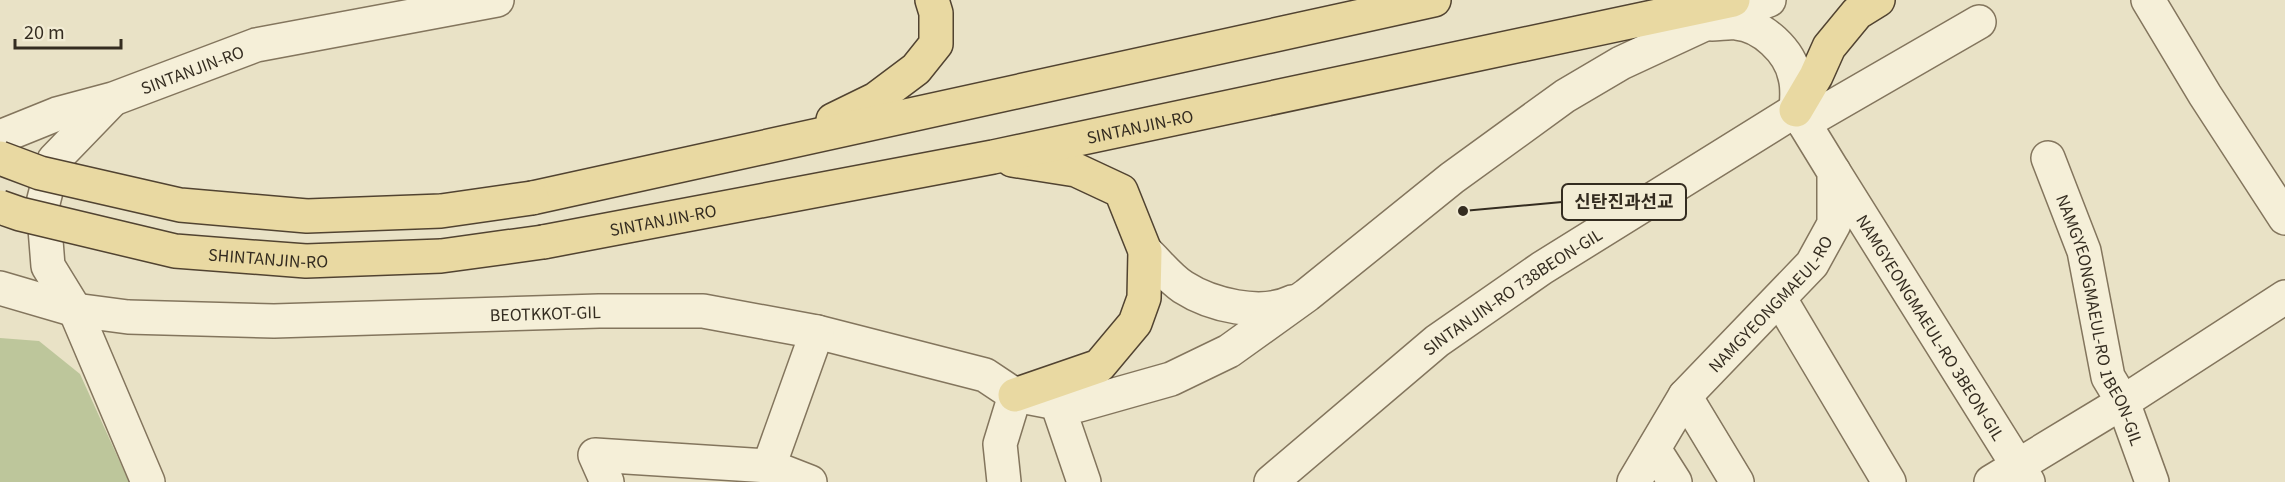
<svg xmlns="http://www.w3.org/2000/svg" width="2285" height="482" font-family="Georgia,'Noto Sans KR',serif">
<rect width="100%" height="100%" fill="#e9e2c6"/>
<path fill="#bdc69b" d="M0,338L39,341L80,374L129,482H0Z"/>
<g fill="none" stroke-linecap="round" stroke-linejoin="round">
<g stroke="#83755d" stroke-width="36">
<g id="minor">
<path d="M2148,0L2205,95L2285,218"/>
<path d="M1712,24C1720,24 1728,22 1736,23C1762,25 1790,51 1795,77C1798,88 1797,99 1796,110"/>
<path d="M112,100L54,160L43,203L48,266L75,310L148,482"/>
<path d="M1804,123L1979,22"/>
<path id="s1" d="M0,137L57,114L113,99L256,45L497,0"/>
<path id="s2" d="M2048,158L2084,251L2108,377L2123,402L2152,482"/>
<path id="s3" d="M1834,172L2028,482"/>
<path d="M1145,251C1157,262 1169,278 1183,287C1211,305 1261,317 1292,302"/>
<path id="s4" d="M0,288L75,310L128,317L274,321L599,311H703L817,332L985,375L1015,395L1057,403L1079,405L1171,379L1229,351L1307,295L1452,178L1565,96L1621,63L1705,24L1769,0"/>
<path d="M1780,299L1889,482"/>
<path d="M1685,396L1737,482"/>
<path d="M1057,403L1084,482"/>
<path d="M1654,449L1675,482"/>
<path d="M769,466L810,482"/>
<path d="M607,482L595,455L769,466L817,332"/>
<path d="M1004,482L1000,444L1015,395"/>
<path id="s5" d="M1271,482L1437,341L1542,268L1796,110"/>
<path id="s6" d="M1634,482L1685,396L1812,264L1834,224V172L1796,110"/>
<path d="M1991,482L2123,402L2285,297"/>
</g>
</g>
<g stroke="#514331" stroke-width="36">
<g id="major">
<path d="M1796,110L1816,76L1829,47L1857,13L1878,0"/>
<path d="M833,120L876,99L916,69L936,44V13L932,0"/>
<path d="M1012,160L1076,170L1121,191L1145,251L1144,298L1135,323L1099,366L1015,395"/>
<path d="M532,198L1434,0"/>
<path id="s7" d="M543,242L993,157L1733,0"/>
</g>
</g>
<use href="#minor" stroke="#f5efd8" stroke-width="33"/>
<use href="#major" stroke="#e9d9a2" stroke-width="33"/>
<g stroke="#514331" stroke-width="36" stroke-linecap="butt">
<g id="major-bridge">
<path d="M0,158L40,173L180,205L307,216L441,211L532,198"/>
<path id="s8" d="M0,207L20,214L175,251L306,261L441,256L543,242"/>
</g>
</g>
<use href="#major-bridge" stroke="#e9d9a2" stroke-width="33"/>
</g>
<g text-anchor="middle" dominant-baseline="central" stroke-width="5" stroke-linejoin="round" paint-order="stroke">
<g font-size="16" fill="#342c20" stroke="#f2ecd4">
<text stroke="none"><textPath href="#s1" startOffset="204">SINTANJIN-RO</textPath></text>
<text stroke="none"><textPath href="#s7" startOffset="608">SINTANJIN-RO</textPath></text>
<text stroke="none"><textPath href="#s7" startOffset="122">SINTANJIN-RO</textPath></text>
<text stroke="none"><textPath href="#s8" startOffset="274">SHINTANJIN-RO</textPath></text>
<text stroke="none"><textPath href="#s5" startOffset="308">SINTANJIN-RO 738BEON-GIL</textPath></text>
<text stroke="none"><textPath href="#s6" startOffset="226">NAMGYEONGMAEUL-RO</textPath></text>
<text stroke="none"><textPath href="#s4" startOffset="549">BEOTKKOT-GIL</textPath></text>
<text stroke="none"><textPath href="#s2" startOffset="171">NAMGYEONGMAEUL-RO 1BEON-GIL</textPath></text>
<text stroke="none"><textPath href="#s3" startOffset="183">NAMGYEONGMAEUL-RO 3BEON-GIL</textPath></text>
</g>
</g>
<path fill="none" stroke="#342c20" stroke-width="2" d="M1463 211L1562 202"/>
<circle fill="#342c20" stroke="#f2ecd4" stroke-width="2" cx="1463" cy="211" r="6"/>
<rect fill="#f2ecd4" stroke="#342c20" stroke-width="2" x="1562" y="184" width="124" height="36" rx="6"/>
<g font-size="18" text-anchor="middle" font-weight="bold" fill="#342c20">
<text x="1624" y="208">신탄진과선교</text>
</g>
<path d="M15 39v9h106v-9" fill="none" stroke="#342c20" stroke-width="3"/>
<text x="24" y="39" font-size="18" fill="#342c20" stroke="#f2ecd4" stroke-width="4.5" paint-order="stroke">20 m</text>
</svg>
